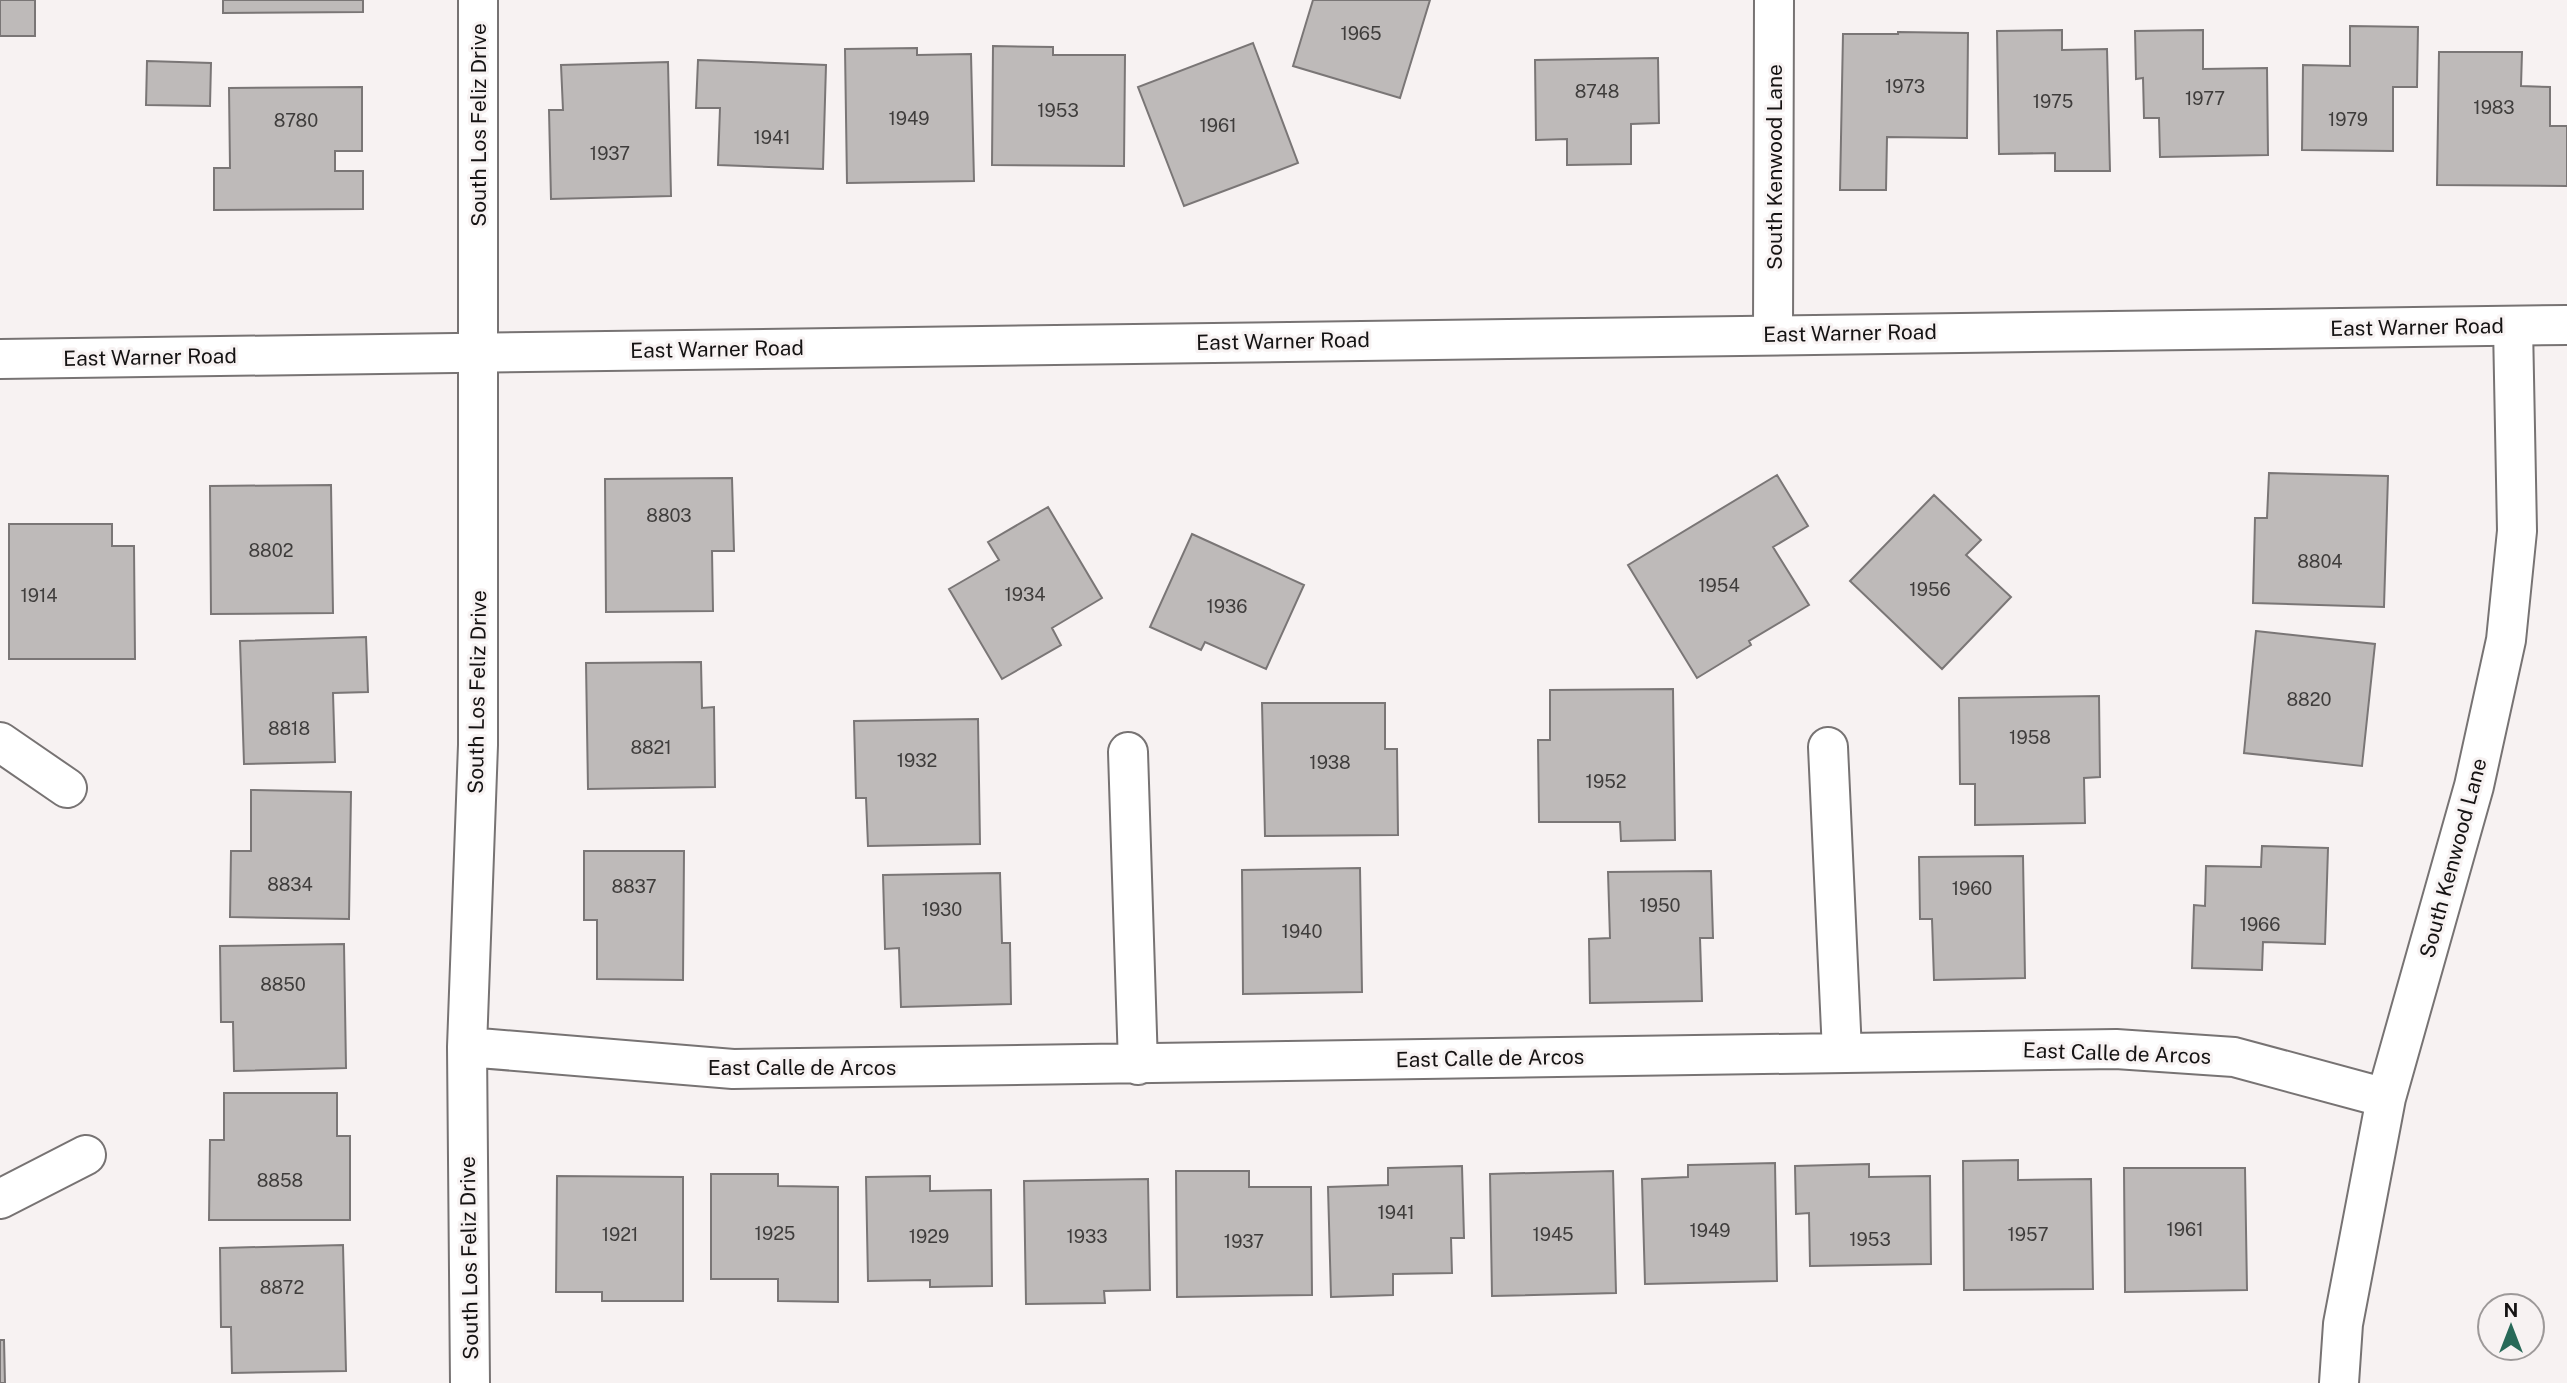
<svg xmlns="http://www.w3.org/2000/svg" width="2567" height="1383" font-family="'Public Sans',sans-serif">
<rect width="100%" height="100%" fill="#f7f2f2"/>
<path fill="#bebab9" stroke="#7a7676" stroke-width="2" d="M0,0H35V36H0Z
M223,0H363V12L223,13Z
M1313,0H1430L1400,98L1293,66Z
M2350,26L2418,27L2417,87H2393V151L2302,150L2303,65L2350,66Z
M2062,30V50L2107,49L2110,171H2055V153L1999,154L1997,31Z
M2203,30V69L2267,68L2268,155L2160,157L2159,118H2144L2143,78L2136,79L2135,31Z
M1898,32L1968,33L1967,138L1887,137L1886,190H1840L1843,34H1898Z
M1253,43L1298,163L1184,206L1138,87Z
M993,46L1053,47V55H1125L1124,166L992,165Z
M917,48V55L971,54L974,181L847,183L845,49Z
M2439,52H2522L2521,86L2550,87V126H2567V186L2437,185Z
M1658,58L1659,123L1631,124V164L1567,165V139L1536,140L1535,60Z
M698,60L826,65L823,169L718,165L720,108H696Z
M147,61L211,63L210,106L146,105Z
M668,62L671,196L551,199L549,110H563L561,65Z
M362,87V151H335V171H363V209L214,210V168H230L229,88Z
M2269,473L2388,476L2384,607L2253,603L2255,518H2267Z
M1777,475L1808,526L1773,547L1809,605L1749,641L1751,645L1697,678L1628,565Z
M732,478L734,551H712L713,611L606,612L605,479Z
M331,485L333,613L211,614L210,486Z
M1934,495L1981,540L1966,555L2011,597L1942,669L1850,581Z
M1048,507L1102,598L1052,628L1061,645L1002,679L949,589L999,560L988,542Z
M9,524H112V546H134L135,659H9Z
M1192,534L1304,585L1266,669L1205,642L1201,650L1150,627Z
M2256,631L2375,644L2362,766L2244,753Z
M366,637L368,692L333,693L335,762L244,764L240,641Z
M701,662L702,708L714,707L715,787L588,789L586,663Z
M1673,689L1675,840L1621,841L1620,822H1539L1538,740H1550V690Z
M2099,696L2100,777L2084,778L2085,823L1975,825V784H1960L1959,698Z
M1262,703H1385V749H1397L1398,835L1265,836Z
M978,719L980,844L868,846L866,798H856L854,721Z
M251,790L351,792L349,919L230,917L231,851H251Z
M2262,846L2328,848L2325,944L2263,942L2262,970L2192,968L2194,905L2205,906L2206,866L2261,867Z
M584,851H684L683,980L597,979V920H584Z
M2023,856L2025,978L1934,980L1932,919H1920L1919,857Z
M1360,868L1362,992L1243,994L1242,870Z
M1711,871L1713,938H1700L1702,1001L1590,1003L1589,939L1610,938L1608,872Z
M1000,873L1002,943H1010L1011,1004L901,1007L899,948L885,949L883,875Z
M344,944L346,1068L234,1071L233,1022H221L220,946Z
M224,1093H337V1136H350V1220H209L210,1140H224Z
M2018,1160V1180L2091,1179L2093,1289L1964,1290L1963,1161Z
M1775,1163L1777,1281L1645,1284L1642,1179L1688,1177V1165Z
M1869,1164V1177L1930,1176L1931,1264L1810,1266L1809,1213L1796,1214L1795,1166Z
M1462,1166L1464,1238H1451L1452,1273L1393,1274V1295L1331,1297L1328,1187L1388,1185V1168Z
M2124,1168H2245L2247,1290L2125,1292Z
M1176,1171H1249V1187H1311L1312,1295L1177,1297Z
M1613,1171L1616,1293L1492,1296L1490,1174Z
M711,1174H778V1186L838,1187V1302L778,1301V1279H711Z
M557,1176L683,1177V1301H602V1292H556Z
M930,1176V1191L991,1190L992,1286L930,1287V1280L868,1281L866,1177Z
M1148,1179L1150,1290L1104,1291L1105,1303L1026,1304L1024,1181Z
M343,1245L346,1371L232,1373L231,1327H221L220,1248Z
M0,1340H4L5,1383H0Z"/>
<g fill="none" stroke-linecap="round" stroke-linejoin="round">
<g stroke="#777373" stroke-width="42">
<path id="minor" d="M1773,334L1774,0
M0,742L67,788
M1828,747L1842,1052
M1128,752L1138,1065
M467,1047L733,1069L2116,1049L2234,1057L2386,1098
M0,1199L86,1155
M470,1383L467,1047L478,745V0
M2339,1383L2343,1324L2386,1098L2474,786L2506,640L2517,531L2513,326"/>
</g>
<g stroke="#777373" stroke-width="42">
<path id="major" d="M0,359L2567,325"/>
</g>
<use href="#minor" stroke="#fff" stroke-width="38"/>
<use href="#major" stroke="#fff" stroke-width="38"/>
</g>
<g text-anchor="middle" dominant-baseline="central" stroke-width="6" stroke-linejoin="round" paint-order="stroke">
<g font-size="18" fill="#3f3d3c">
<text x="1361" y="33">1965</text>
<text x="1905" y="86">1973</text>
<text x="1597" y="91">8748</text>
<text x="2205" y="98">1977</text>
<text x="2053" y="101">1975</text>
<text x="2494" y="107">1983</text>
<text x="1058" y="110">1953</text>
<text x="909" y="118">1949</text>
<text x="2348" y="119">1979</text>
<text x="296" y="120">8780</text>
<text x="1218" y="125">1961</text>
<text x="772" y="137">1941</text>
<text x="610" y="153">1937</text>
<text x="669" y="515">8803</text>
<text x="271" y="550">8802</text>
<text x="2320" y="561">8804</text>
<text x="1719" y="585">1954</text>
<text x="1930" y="589">1956</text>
<text x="1025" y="594">1934</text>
<text x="39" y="595">1914</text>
<text x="1227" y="606">1936</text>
<text x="2309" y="699">8820</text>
<text x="289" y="728">8818</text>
<text x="2030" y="737">1958</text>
<text x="651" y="747">8821</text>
<text x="917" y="760">1932</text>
<text x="1330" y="762">1938</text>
<text x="1606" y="781">1952</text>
<text x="290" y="884">8834</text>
<text x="634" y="886">8837</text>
<text x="1972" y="888">1960</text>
<text x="1660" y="905">1950</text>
<text x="942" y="909">1930</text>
<text x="2260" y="924">1966</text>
<text x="1302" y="931">1940</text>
<text x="283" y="984">8850</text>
<text x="280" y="1180">8858</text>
<text x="1396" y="1212">1941</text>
<text x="2185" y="1229">1961</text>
<text x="1710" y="1230">1949</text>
<text x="775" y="1233">1925</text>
<text x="620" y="1234">1921</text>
<text x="1553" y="1234">1945</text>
<text x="2028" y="1234">1957</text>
<text x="929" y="1236">1929</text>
<text x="1087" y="1236">1933</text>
<text x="1870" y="1239">1953</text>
<text x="1244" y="1241">1937</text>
<text x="282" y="1287">8872</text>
</g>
<g font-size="21" fill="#151313" stroke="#f7f2f2">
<text transform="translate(478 125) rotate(-90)">South Los Feliz Drive</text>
<text transform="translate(1774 167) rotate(-90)">South Kenwood Lane</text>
<text transform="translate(2417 327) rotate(-1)">East Warner Road</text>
<text transform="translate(1850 333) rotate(-1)">East Warner Road</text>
<text transform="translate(1283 341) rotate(-1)">East Warner Road</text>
<text transform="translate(717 349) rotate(-1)">East Warner Road</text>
<text transform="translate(150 357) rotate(-1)">East Warner Road</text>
<text transform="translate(477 692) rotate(-89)">South Los Feliz Drive</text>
<text transform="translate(2453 858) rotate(-75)">South Kenwood Lane</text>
<text transform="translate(2117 1053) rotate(2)">East Calle de Arcos</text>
<text transform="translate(1490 1058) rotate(-1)">East Calle de Arcos</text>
<text x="802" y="1067">East Calle de Arcos</text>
<text transform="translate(469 1258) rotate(-91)">South Los Feliz Drive</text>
</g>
</g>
<g transform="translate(2511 1327)"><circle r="33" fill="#f7f2f2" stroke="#9d9999" stroke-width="2"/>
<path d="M0-5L12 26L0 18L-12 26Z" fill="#286958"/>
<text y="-10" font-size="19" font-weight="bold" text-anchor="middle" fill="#151313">N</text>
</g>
</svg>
